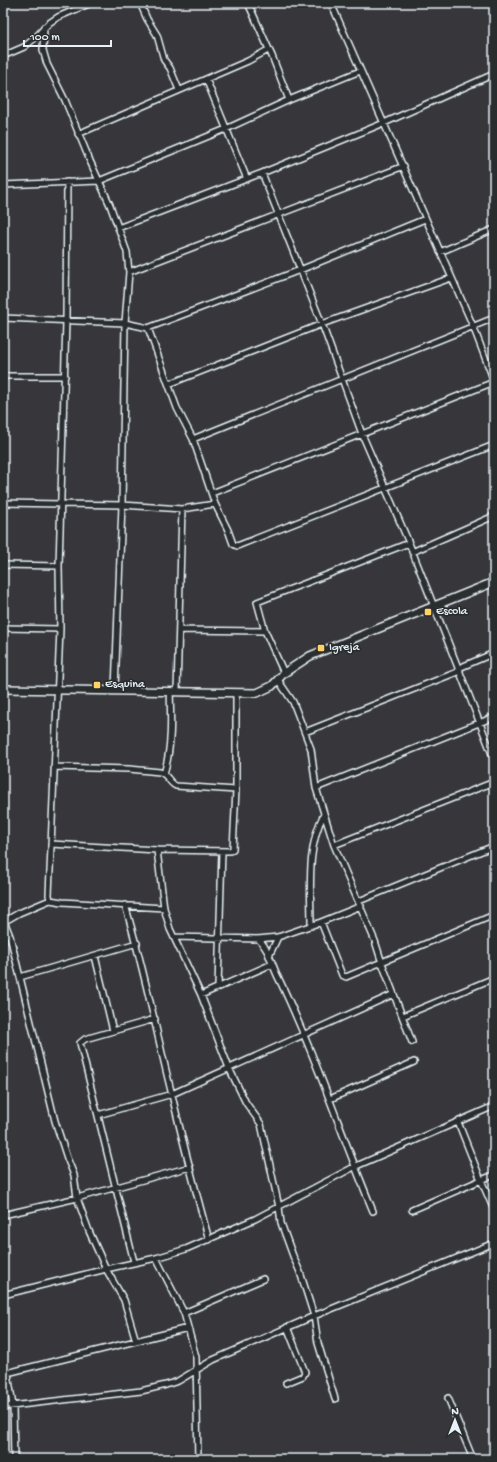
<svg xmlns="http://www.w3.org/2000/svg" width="497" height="1462" font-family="'Gochi Hand',sans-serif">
<rect width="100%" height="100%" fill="#37373b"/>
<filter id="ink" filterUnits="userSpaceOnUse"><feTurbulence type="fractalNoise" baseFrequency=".025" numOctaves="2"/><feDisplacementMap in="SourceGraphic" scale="8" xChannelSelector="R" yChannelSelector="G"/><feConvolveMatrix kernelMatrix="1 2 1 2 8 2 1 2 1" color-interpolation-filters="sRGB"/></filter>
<g filter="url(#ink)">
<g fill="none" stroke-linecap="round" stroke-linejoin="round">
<g stroke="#e8f1f8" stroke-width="8">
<path id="street" d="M140,3L147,19L157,35L164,60L170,68L179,90
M248,3L272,56L289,100
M331,3L473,326L494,381
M493,3L494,6
M44,27L43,50L47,64L65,100L90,161L110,205L127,252L129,272L125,323L122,505L115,690
M3,56L24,47L35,38L49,23L58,17L91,3
M206,79L247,179
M78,134L248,61L268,50
M262,173L322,324L362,434L409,543L494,759
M67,182L66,321L59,566L60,629L49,895L50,900L62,902L164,908
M3,185L99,181L226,129L289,100L360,71
M118,228L262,173L384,123L494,74
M440,252L494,229
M129,272L404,166
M3,318L125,323L148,328L300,270L425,219
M148,328L177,408L193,439L494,318
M3,376H65
M169,384L322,324L451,278
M193,439L215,504
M212,493L494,382
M3,503L122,505L182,509L215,504L228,530L233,544L237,546L494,445
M412,552L494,516
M3,565L59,566
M3,628L60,629
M179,630L265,631
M459,668L494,653
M284,673L265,631L257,602L409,543
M278,680L293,702L311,749L316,788L334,845L375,941L382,963L412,1042
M177,692L182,509
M305,732L460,671
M54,767L129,769L160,772C168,775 169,783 176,786L236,790
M164,774C172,747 171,719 170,691
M316,788L494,717
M51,844L157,850L230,851L233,849L236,790V694
M334,845L494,782
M157,850L164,908L170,929L201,995L229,1068L246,1103L261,1124L279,1207L281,1223L293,1256L300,1272L314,1316L318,1343L335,1399
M359,901L494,846
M125,905C144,968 156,1031 172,1095C183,1143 196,1192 209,1240
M3,918L10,936L55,1121L67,1158L74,1175L77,1198L89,1231L106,1269L124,1300L136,1341
M5,921L19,913L50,900
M321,922L342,975L346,977L494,915
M311,926C311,888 306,848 324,814
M174,937L258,939L278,937L321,922L361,906
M258,939C269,948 272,966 279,979C315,1054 341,1134 373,1211
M95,956L113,1031
M269,956L278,937
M20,977L137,943
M218,987L222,851
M201,995L272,964
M403,1016L494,978
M330,1099L414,1062
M98,1115L172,1094L394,994
M458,1122L481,1180L494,1175
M412,1210L481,1180L494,1210
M3,1215L77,1198L190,1167
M156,1258L184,1313L196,1357L198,1459
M134,1262L80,1043L85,1039L155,1019
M3,1295L106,1269L156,1258L186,1249L255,1219L354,1167L494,1106
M184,1313L263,1279
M8,1373L13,1406L14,1459
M3,1374L188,1328
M286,1383L303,1376L305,1372L287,1327
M448,1398L473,1459
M3,1407L141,1391L166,1385L178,1381L213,1360L314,1316L494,1243"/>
</g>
<g stroke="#e8f1f8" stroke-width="10">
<path id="secondary" d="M3,689L257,693L272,686L284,673L310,656L494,582"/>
</g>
<use href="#street" stroke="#2a2d2e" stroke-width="5"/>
<use href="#secondary" stroke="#2a2d2e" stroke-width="7"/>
</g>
</g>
<g fill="#ffd166" stroke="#2a2d2e" stroke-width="1.5">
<rect x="424" y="608" width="8" height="8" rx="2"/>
<rect x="317" y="644" width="8" height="8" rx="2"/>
<rect x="93" y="681" width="8" height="8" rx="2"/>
</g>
<g text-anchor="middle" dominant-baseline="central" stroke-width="3.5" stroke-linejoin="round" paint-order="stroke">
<g font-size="12" fill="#e8f1f8" stroke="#2a2d2e" text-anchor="start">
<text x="436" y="612">Escola</text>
<text x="329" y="648">Igreja</text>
<text x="105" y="685">Esquina</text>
</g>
</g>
<rect width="497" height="1462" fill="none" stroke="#2a2d2e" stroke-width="16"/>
<rect x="8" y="8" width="481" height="1446" fill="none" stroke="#e8f1f8" stroke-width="1.5" filter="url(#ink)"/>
<g transform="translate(455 1420)" stroke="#2a2d2e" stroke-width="3" paint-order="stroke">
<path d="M0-3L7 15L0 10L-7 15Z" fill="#e8f1f8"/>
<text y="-6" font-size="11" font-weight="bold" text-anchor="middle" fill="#e8f1f8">N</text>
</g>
<path d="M24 40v6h87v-6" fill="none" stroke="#e8f1f8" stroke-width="2"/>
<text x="30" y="40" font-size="12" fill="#e8f1f8" stroke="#2a2d2e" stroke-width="3" paint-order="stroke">100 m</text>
</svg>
